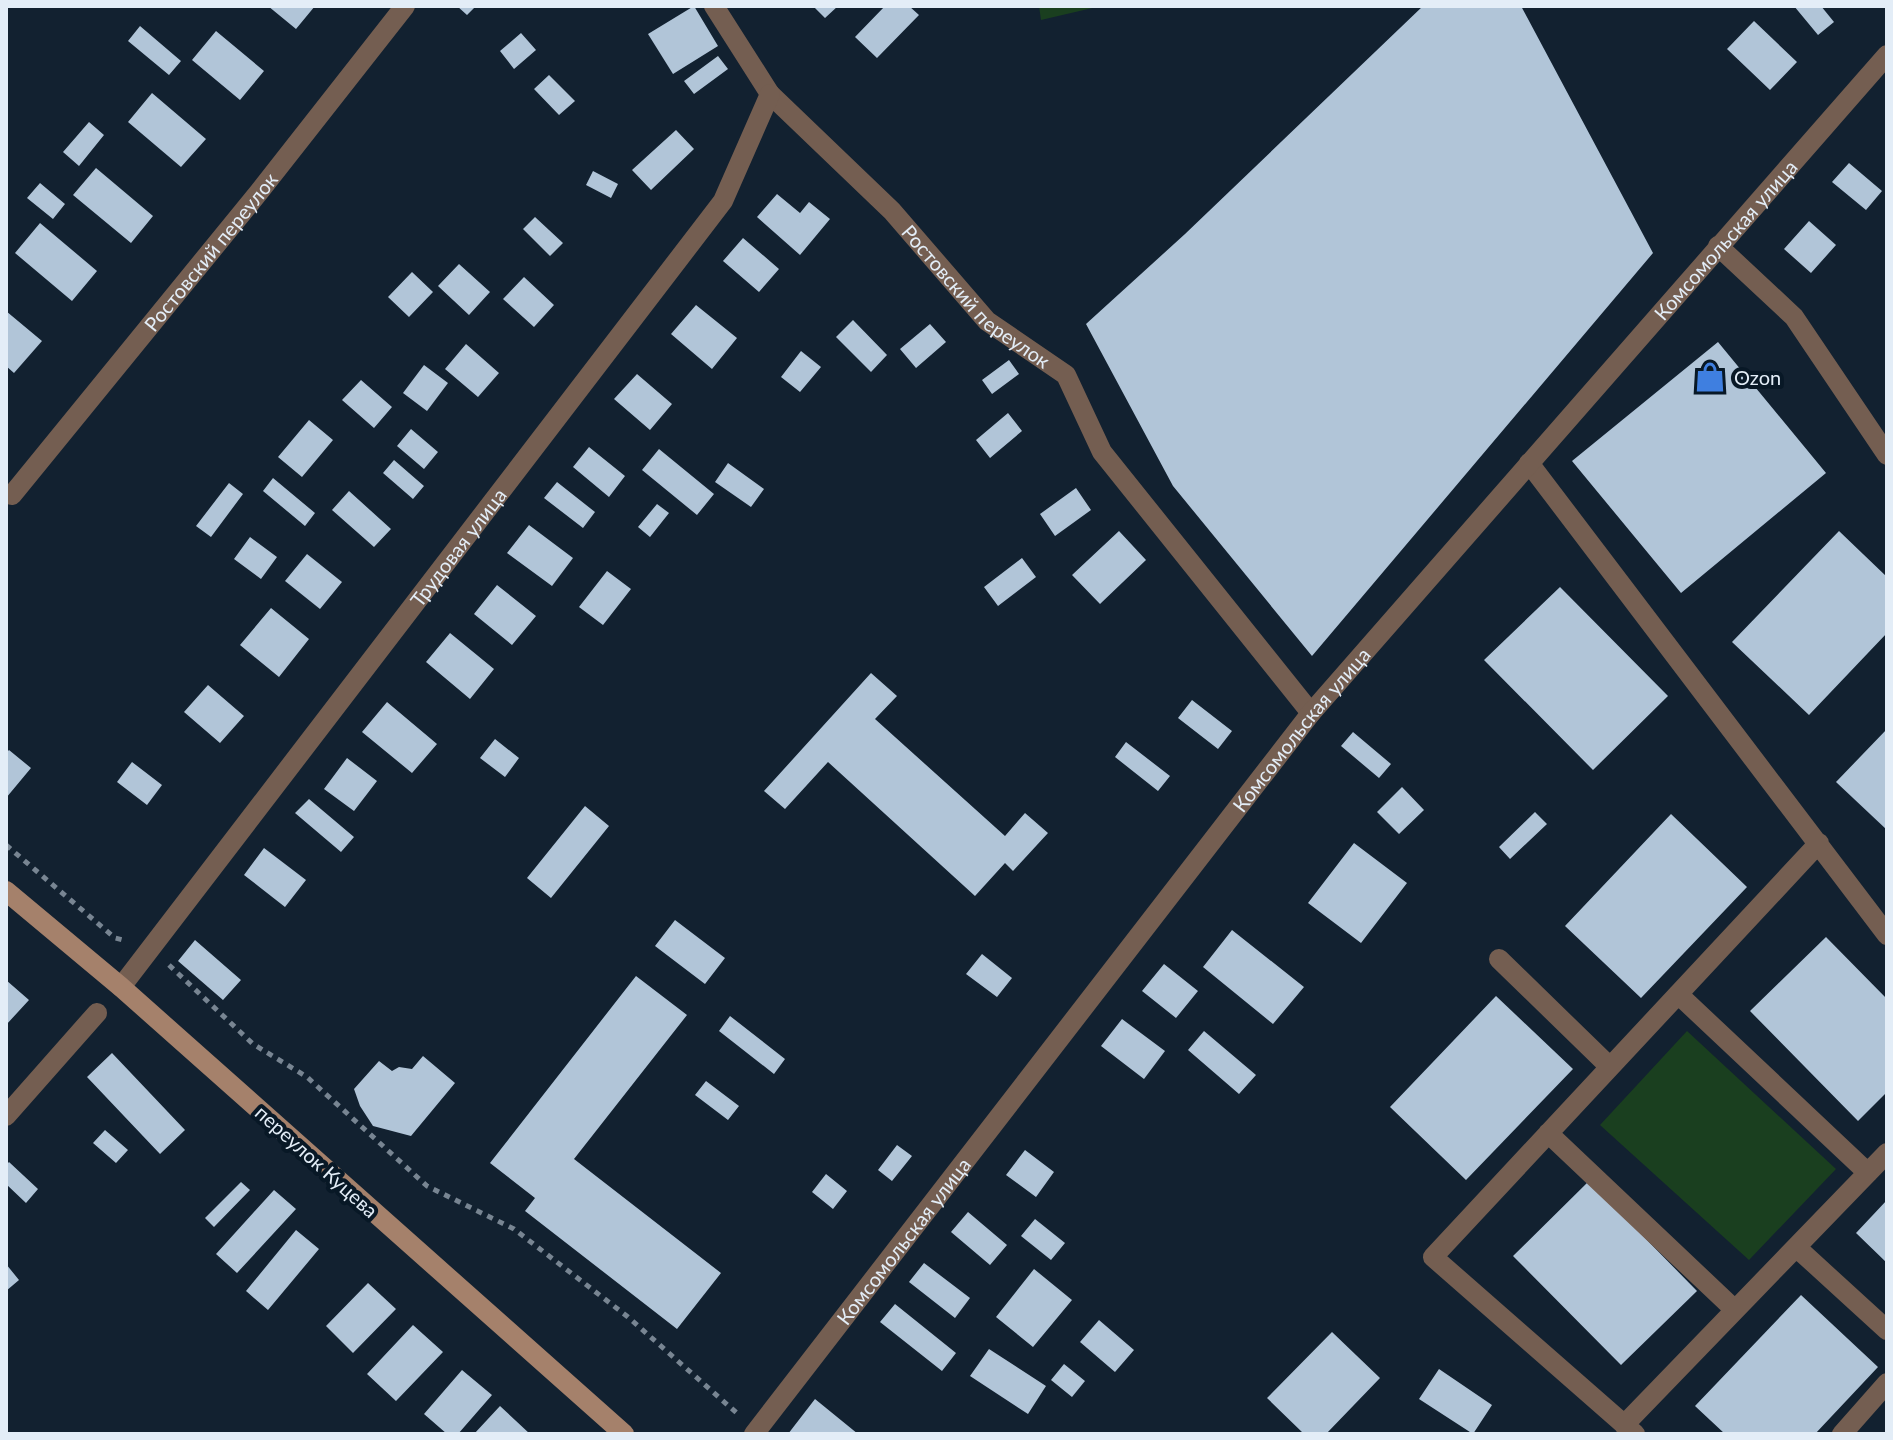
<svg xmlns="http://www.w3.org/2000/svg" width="1893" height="1440" font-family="Lato,sans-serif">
<rect width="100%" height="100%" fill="#122130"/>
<path fill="#1a3f1f" d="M1039,6H1101L1041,20Z
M1687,1031L1836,1169L1749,1260L1600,1125Z"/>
<path fill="#b1c5d8" d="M268,6H315L296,29Z
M457,6H476L467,15Z
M694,6L718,46L673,74L648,34Z
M813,6H838L825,18Z
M885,6H909L919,15L877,58L855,37Z
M1423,6H1521L1653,253L1312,656L1173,486L1086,324L1185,234Z
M1794,6H1821L1834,22L1818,35Z
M1754,21L1797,62L1770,90L1727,49Z
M140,26L181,61L169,75L128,41Z
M216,31L264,71L240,100L192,60Z
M521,33L536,50L514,69L500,51Z
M718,56L728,69L694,94L684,81Z
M549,75L575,101L559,115L534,89Z
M152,93L206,139L181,167L128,122Z
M89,122L104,135L79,166L63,152Z
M676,130L694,149L651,190L632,170Z
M1849,163L1882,191L1866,210L1832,182Z
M96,168L153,216L131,243L73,195Z
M593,171L618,184L611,198L586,185Z
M40,183L65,204L53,219L27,198Z
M777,194L800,213L809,202L830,219L800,255L757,217Z
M535,217L563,243L550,256L523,229Z
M1809,221L1836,245L1811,273L1784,249Z
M40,223L97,271L72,301L15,253Z
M743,238L779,269L759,292L723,261Z
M459,264L490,292L469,315L438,286Z
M412,272L433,292L409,317L388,297Z
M524,277L554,305L534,327L503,299Z
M696,305L737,338L712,369L671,334Z
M6,311L42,341L14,373L6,366Z
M853,320L887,355L871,372L836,337Z
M930,324L946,342L916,368L900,349Z
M1718,342L1826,473L1681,593L1572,461Z
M466,344L499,373L478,397L445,369Z
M801,351L821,367L800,392L781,377Z
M1009,360L1019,374L992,394L982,380Z
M424,365L448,383L427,411L403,393Z
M637,374L672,404L650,430L614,399Z
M361,380L392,407L374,428L342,400Z
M1008,413L1022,431L990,458L976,440Z
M309,420L333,440L302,477L278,457Z
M411,429L438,452L424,469L397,446Z
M589,447L625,476L609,497L573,467Z
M659,449L714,494L697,515L642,470Z
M394,460L424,486L413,499L383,473Z
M728,463L764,489L751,507L715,482Z
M273,478L315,513L305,526L263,491Z
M557,482L595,512L583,528L544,498Z
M229,483L243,494L211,537L196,526Z
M1076,488L1091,510L1055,536L1040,514Z
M349,491L391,529L374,547L332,510Z
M657,504L669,513L650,537L638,527Z
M529,525L573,558L552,586L507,553Z
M1119,531L1146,560L1100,604L1072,575Z
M1839,531L1887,577V633L1809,715L1732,642Z
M250,537L277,557L261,579L234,559Z
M307,554L342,582L320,609L285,581Z
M1022,558L1036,577L998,606L984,587Z
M607,571L631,589L603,625L579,607Z
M497,585L536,616L512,645L474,614Z
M1560,587L1668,696L1593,770L1484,660Z
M271,608L309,639L279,677L240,645Z
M450,633L494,669L470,699L426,662Z
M871,673L897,696L875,719L1005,836L1025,813L1048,833L1013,871L1005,863L975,896L828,762L785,809L764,791Z
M208,685L244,716L220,743L184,712Z
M1192,700L1232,731L1218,749L1178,718Z
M387,702L437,744L412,773L362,732Z
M1887,729V830L1836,782Z
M1353,732L1391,764L1379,778L1341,746Z
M495,739L519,758L505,777L480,758Z
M1126,742L1170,776L1158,791L1115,757Z
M9,750L31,768L6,798V753Z
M347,758L377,781L354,811L324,789Z
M132,762L162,785L147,805L117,782Z
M1402,787L1424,810L1399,834L1377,812Z
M309,799L354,837L341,852L295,813Z
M585,806L609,826L551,898L527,878Z
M1535,812L1547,824L1510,859L1499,847Z
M1671,814L1747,887L1641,998L1565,926Z
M1354,843L1407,883L1361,943L1308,903Z
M264,848L306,880L285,907L244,875Z
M675,920L725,958L705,984L655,946Z
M1232,930L1304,987L1273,1024L1203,967Z
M1826,937L1887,999V1092L1858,1121L1750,1011Z
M195,940L241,980L223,1000L178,961Z
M982,954L1012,978L997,997L966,974Z
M1164,964L1198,991L1176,1018L1142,991Z
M636,976L687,1015L574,1159L721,1273L677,1329L525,1211L535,1198L490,1163Z
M6,980L29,1000L6,1025Z
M1496,996L1573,1069L1466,1180L1390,1107Z
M730,1016L785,1059L774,1074L719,1031Z
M1122,1019L1165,1051L1144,1079L1101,1046Z
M1204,1031L1256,1075L1239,1094L1188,1050Z
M112,1053L185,1130L160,1154L87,1077Z
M423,1056L455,1083L411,1136L373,1126L360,1106L354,1089L379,1061L392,1071L399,1067L412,1069Z
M706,1081L739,1106L728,1120L695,1095Z
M105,1130L128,1150L116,1163L93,1143Z
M897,1145L912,1156L892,1181L878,1170Z
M1025,1150L1054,1172L1036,1197L1006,1175Z
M9,1162L38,1189L26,1203L6,1184V1165Z
M826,1174L847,1191L833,1209L812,1192Z
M1589,1181L1697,1291L1621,1365L1513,1256Z
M241,1182L250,1190L214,1227L205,1218Z
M274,1190L296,1209L237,1273L216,1254Z
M1887,1200V1263L1856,1233Z
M968,1212L1007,1245L990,1265L951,1232Z
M1035,1219L1065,1243L1051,1260L1021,1236Z
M296,1230L319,1249L268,1310L246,1291Z
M924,1263L970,1298L955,1318L909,1282Z
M6,1264L19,1280L6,1291Z
M1034,1269L1072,1300L1033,1347L996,1317Z
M368,1283L396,1309L353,1353L326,1326Z
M1801,1295L1878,1367L1815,1434H1725L1695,1406Z
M895,1304L956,1353L942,1371L880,1322Z
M1099,1320L1134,1350L1115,1372L1080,1342Z
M413,1325L443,1352L396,1401L367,1374Z
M1332,1332L1380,1378L1326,1434H1304L1267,1398Z
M989,1349L1046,1386L1028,1414L970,1376Z
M1064,1364L1085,1381L1072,1397L1051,1380Z
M1439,1369L1492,1405L1473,1434L1419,1399Z
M462,1370L492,1395L458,1434H447L424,1414Z
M815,1399L858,1434H788Z
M500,1406L530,1434H474Z"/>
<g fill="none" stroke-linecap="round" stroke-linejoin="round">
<path stroke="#788592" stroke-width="5" stroke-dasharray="6 6" stroke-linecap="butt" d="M6,845L115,938L123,940
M169,965L253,1044L307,1077L427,1186L514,1229L628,1317L739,1415"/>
<path stroke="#745e51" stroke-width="20" d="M1718,246L1794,317L1887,455
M1529,463L1887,935
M1499,959L1610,1067
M1678,994L1868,1173
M1548,1133L1735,1310
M1796,1247L1887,1330
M1624,1425L1887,1153
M1635,1434L1433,1257L1819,843
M1842,1434L1887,1383"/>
<g stroke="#745e51" stroke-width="20">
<path id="s1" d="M714,6L770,94L892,211L987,321L1066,375L1102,452L1311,713"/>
<path id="s2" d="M12,495L259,192L405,6"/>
<path id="s3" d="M121,987L723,201L770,94"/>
<path d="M6,1116L97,1013"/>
<path id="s4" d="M754,1434L1311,713L1887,55"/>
</g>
<path stroke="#a5816b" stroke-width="20" d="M6,891L121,987L624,1434"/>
</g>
<defs>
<g id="shop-bare" transform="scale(2.4)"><path d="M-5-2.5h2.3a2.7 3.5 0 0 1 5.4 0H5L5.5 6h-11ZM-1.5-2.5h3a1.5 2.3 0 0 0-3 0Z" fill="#3f7fe0" stroke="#081826" stroke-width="2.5" paint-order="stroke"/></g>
</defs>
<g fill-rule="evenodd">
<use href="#shop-bare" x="1710" y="377"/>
</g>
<g text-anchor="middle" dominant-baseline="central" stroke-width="8" stroke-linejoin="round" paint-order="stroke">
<g font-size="20" fill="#e3edf7" stroke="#081826">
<text stroke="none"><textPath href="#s4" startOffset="1540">Комсомольская улица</textPath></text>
<text stroke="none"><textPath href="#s2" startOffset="314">Ростовский переулок</textPath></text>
<text stroke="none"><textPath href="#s1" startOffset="394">Ростовский переулок</textPath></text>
<text stroke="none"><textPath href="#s3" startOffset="554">Трудовая улица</textPath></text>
<text stroke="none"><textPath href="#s4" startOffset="892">Комсомольская улица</textPath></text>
<text transform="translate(317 1161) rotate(42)">переулок Куцева</text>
<text stroke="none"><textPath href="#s4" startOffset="244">Комсомольская улица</textPath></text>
</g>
<g font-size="20" fill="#e3edf7" stroke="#081826" text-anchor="start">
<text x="1734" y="377">Ozon</text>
</g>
</g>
<rect width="1893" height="1440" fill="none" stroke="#e3edf7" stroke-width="16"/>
</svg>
